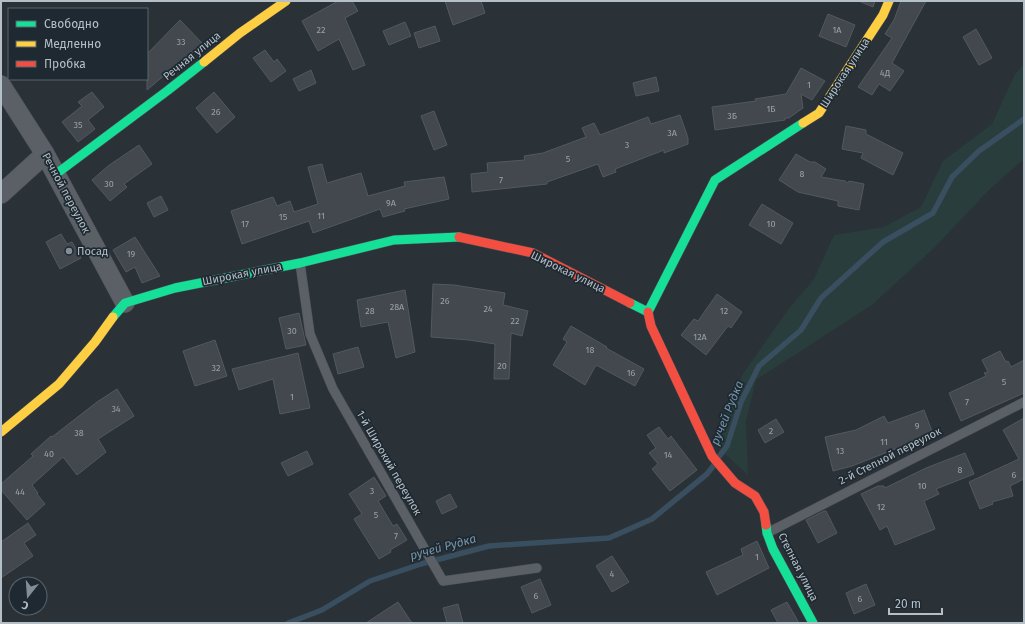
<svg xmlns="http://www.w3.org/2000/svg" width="1025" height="624" font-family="'Fira Sans',sans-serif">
<rect width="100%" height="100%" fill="#2a3137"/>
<path fill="#283d3c" d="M1024,64V159L991,188L933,249L872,305L756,380L746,421L748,475L716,446L731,396L744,372L790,307L814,279L834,235L884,227L921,207L943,161L992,124L1015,74Z"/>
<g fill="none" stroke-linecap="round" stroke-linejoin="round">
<path stroke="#394e5e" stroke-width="5.5" d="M718,458L727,446L741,402L759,366L801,330L821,298L883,242L933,213L952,177L979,151L1024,119
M288,623L322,610L370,581L421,564L489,546L609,538L652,519L707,474L714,465"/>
</g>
<path fill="#42484d" stroke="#52595f" d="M338,1H352L358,11L345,18L365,65L353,70L339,39L318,51L302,21Z
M445,1H481L485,13L453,25Z
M862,1H875L873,7L861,2Z
M901,1H926L892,63L904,71L890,91L879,84L872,95L858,87L892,38L885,34L894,20Z
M828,14L855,25L846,47L819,36Z
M180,20L202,43L181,64L179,63L147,90V54Z
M405,22L411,36L389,45L383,31Z
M435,26L440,41L419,48L414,33Z
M976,29L992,58L979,65L963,37Z
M265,50L274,62L277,59L286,71L271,82L253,58Z
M801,68L825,81L812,100L801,94L803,108L789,118H785V120L715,130L712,107L756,101L755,99L786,94Z
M311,70L316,83L299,91L293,79Z
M656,77L659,91L636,96L633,83Z
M92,92L104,107L88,120L95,129L78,142L62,122L82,106L78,102Z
M214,92L235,117L217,133L196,108Z
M434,111L447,145L434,150L421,116Z
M680,115L688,138V144L664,153V150L615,169L616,172L603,177L598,164L547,182V184L472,192L471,174L488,172L487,163L525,160L524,156L543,153L586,137L582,128L594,123L600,135L648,117L651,124Z
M846,126L866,130V134L903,153L893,175L861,158L863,153L842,149Z
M139,145L152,164L124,184L127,187L110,201L92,180L108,166Z
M796,154L810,162H815L826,169L821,177L845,181L848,183L849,181L864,184L859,210L838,206V201L798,192L779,180Z
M322,164L327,183L361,173L368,196L405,186L404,182L444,177L449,199L404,209L405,211L383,217L380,209L313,233L309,221L242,244L231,211L273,197L277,206L290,201L294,212L318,204L308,167Z
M161,196L168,210L154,217L147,203Z
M762,204L793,223L781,244L749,225Z
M61,234L67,244L72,242L81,258L60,269L46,242Z
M135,237L160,276L142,283L135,267L126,272L113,250Z
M433,284L454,285L505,293L503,305L528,311L522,336L511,333L509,379H494L495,344L469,340L431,337Z
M405,290L415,352L396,358L388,322L361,327L357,300Z
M717,294L742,312L731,328L728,326L706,355L681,335L694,319L698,321Z
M299,313L306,345L286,349L279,318Z
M571,326L607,347L606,348L644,369L635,386L596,365L585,385L553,365L567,342L563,339Z
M215,340L227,376L195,386L183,351Z
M358,347L364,367L338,374L333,354Z
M1000,351L1006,362L1008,361L1011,367L1024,360V393L961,421L949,393L986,376L984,373L988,372L982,360Z
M298,353L310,408L280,414L273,379L239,390L232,369Z
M117,389L134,416L98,439L106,452L77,475L63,457L32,485L38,493L37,494L45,504L27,520L1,490V484L33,456L31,454L51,436L52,437L97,402Z
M924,410L933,434L852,466L833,471L825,437L856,430L884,416L888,423Z
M1024,418V479L1010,486L1013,496L992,502L993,504L980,509L969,482L1019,459L1003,430Z
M776,419L784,432L765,443L758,430Z
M659,427L668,439L671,436L697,470L670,491L652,469L658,464L649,453L656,448L647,435Z
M307,451L313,464L288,476L281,463Z
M965,453L974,474L936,489L939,494L924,501L935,529L895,545L887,526L880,530L861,494L878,486H884L885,488L926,468Z
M374,477L386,496L378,501L393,526L397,524L407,540L390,550L391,552L379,559L354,519L362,514L349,494Z
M450,494L457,507L442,514L436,501Z
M824,511H826L837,533L818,543L806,520Z
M28,523L36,535L24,543L33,556L1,578V542Z
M757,541L769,568L717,595L706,572L743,555L741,549Z
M612,556L629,582L612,592L596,566Z
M540,579L551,605L532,613L521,587Z
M866,584L875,605L854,614L846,593Z
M398,602L412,623H366Z
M787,602L799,623H778L771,610Z
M458,604L463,623H447L443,608Z"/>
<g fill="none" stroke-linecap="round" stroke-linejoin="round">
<g stroke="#484d52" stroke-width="10">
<path id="lane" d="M300,263L310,334L333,389L443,581L537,568
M767,533L1024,402"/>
</g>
<g stroke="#484d52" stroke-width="20">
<path id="street" d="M1,85L45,154L125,303
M1,194L45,154"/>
</g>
<g stroke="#484d52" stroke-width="10">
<path id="fast" d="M56,174L167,91L204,62
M630,303L648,312L715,180L803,123
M113,317L125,303L175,288L300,263L394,240L459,237
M766,525L767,533L773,549L813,623"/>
</g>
<g stroke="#484d52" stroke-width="10">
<path id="slow" d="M204,62L240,33L286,1
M803,123L819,113L883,15L889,1
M1,432L59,384L95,342L113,317"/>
</g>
<g stroke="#484d52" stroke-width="10">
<path id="jam" d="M459,237L533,253L630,303
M648,312L651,326L712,456L735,483L755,496L764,512L766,525"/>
</g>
<use href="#lane" stroke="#5a6065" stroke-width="9"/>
<use href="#street" stroke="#5a6065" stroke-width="19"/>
<use href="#fast" stroke="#16e098" stroke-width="9"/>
<use href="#slow" stroke="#ffcf43" stroke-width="9"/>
<use href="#jam" stroke="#f24e42" stroke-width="9"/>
</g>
<circle fill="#848d95" stroke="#1e2931" stroke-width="1.5" cx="69" cy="251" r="4"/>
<g text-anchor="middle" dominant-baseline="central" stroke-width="3.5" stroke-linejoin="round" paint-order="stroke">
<g font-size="9" fill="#98a1a8">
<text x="321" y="30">22</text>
<text x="837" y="30">1А</text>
<text x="181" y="42">33</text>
<text x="885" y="73">4Д</text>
<text x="809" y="85">1</text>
<text x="771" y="109">1Б</text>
<text x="216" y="112">26</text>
<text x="732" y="116">3Б</text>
<text x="78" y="125">35</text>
<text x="672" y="133">3А</text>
<text x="627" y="145">3</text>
<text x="568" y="159">5</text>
<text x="802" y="174">8</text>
<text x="501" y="180">7</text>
<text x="109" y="184">30</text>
<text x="391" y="203">9А</text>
<text x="321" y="216">11</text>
<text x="283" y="217">15</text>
<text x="245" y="224">17</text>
<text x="771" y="224">10</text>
<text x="131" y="254">19</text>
<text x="445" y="301">26</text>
<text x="397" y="307">28А</text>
<text x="488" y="309">24</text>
<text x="370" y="311">28</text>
<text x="724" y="311">12</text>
<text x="515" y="321">22</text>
<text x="292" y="331">30</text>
<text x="700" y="337">12А</text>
<text x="590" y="350">18</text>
<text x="502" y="366">20</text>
<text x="216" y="368">32</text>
<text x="631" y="373">16</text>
<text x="1004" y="382">5</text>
<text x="292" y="397">1</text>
<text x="967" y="402">7</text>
<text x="116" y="409">34</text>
<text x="917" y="426">9</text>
<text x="771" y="431">2</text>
<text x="79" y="433">38</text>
<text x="884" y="442">11</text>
<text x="840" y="451">13</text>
<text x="49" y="454">40</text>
<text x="668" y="455">14</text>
<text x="960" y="470">8</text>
<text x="1014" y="475">6</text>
<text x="922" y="486">10</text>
<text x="372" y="491">3</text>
<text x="20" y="492">44</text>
<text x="881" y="507">12</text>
<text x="376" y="515">5</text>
<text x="396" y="536">7</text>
<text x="757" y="557">1</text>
<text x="612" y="574">4</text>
<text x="536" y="596">6</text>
<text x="860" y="599">6</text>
</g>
<g font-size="11" fill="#b5bfc7" stroke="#1e2931">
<text transform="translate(192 56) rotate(-39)">Речная улица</text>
<text transform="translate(845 73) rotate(-57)">Широкая улица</text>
<text transform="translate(66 193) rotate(62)">Речной переулок</text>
<text transform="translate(568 272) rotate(26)">Широкая улица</text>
<text transform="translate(242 274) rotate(-11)">Широкая улица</text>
<text transform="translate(890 456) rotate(-27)">2-й Степной переулок</text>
<text transform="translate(389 463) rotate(60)">1-й Широкий переулок</text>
<text transform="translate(798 567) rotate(63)">Степная улица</text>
</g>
<g font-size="11" fill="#b5bfc7" stroke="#1e2931" text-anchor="start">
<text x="77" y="251">Посад</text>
</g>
<g font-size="12" font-style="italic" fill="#7794a9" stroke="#1e2931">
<text transform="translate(727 413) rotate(-68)">ручей Рудка</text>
<text transform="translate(443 547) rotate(-15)">ручей Рудка</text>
</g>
</g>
<rect width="1025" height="624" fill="none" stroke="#b5bfc7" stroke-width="4"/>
<rect x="8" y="8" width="140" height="72" fill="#1e2931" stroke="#5a656d"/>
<rect x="16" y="21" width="20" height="6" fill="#16e098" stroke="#5a656d"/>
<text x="44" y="28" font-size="12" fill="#b5bfc7">Свободно</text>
<rect x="16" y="41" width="20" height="6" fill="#ffcf43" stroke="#5a656d"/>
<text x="44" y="48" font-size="12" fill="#b5bfc7">Медленно</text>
<rect x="16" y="61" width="20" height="6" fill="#f24e42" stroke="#5a656d"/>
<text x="44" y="68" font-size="12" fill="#b5bfc7">Пробка</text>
<g transform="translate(28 596) rotate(197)"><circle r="19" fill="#1e2931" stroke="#5a656d"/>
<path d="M0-3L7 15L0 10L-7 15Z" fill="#848d95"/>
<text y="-6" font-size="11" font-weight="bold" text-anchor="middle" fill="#b5bfc7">С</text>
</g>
<path d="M889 608v6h53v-6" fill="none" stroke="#b5bfc7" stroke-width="2"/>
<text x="895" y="608" font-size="12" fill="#b5bfc7" stroke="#1e2931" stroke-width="3" paint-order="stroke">20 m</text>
</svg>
